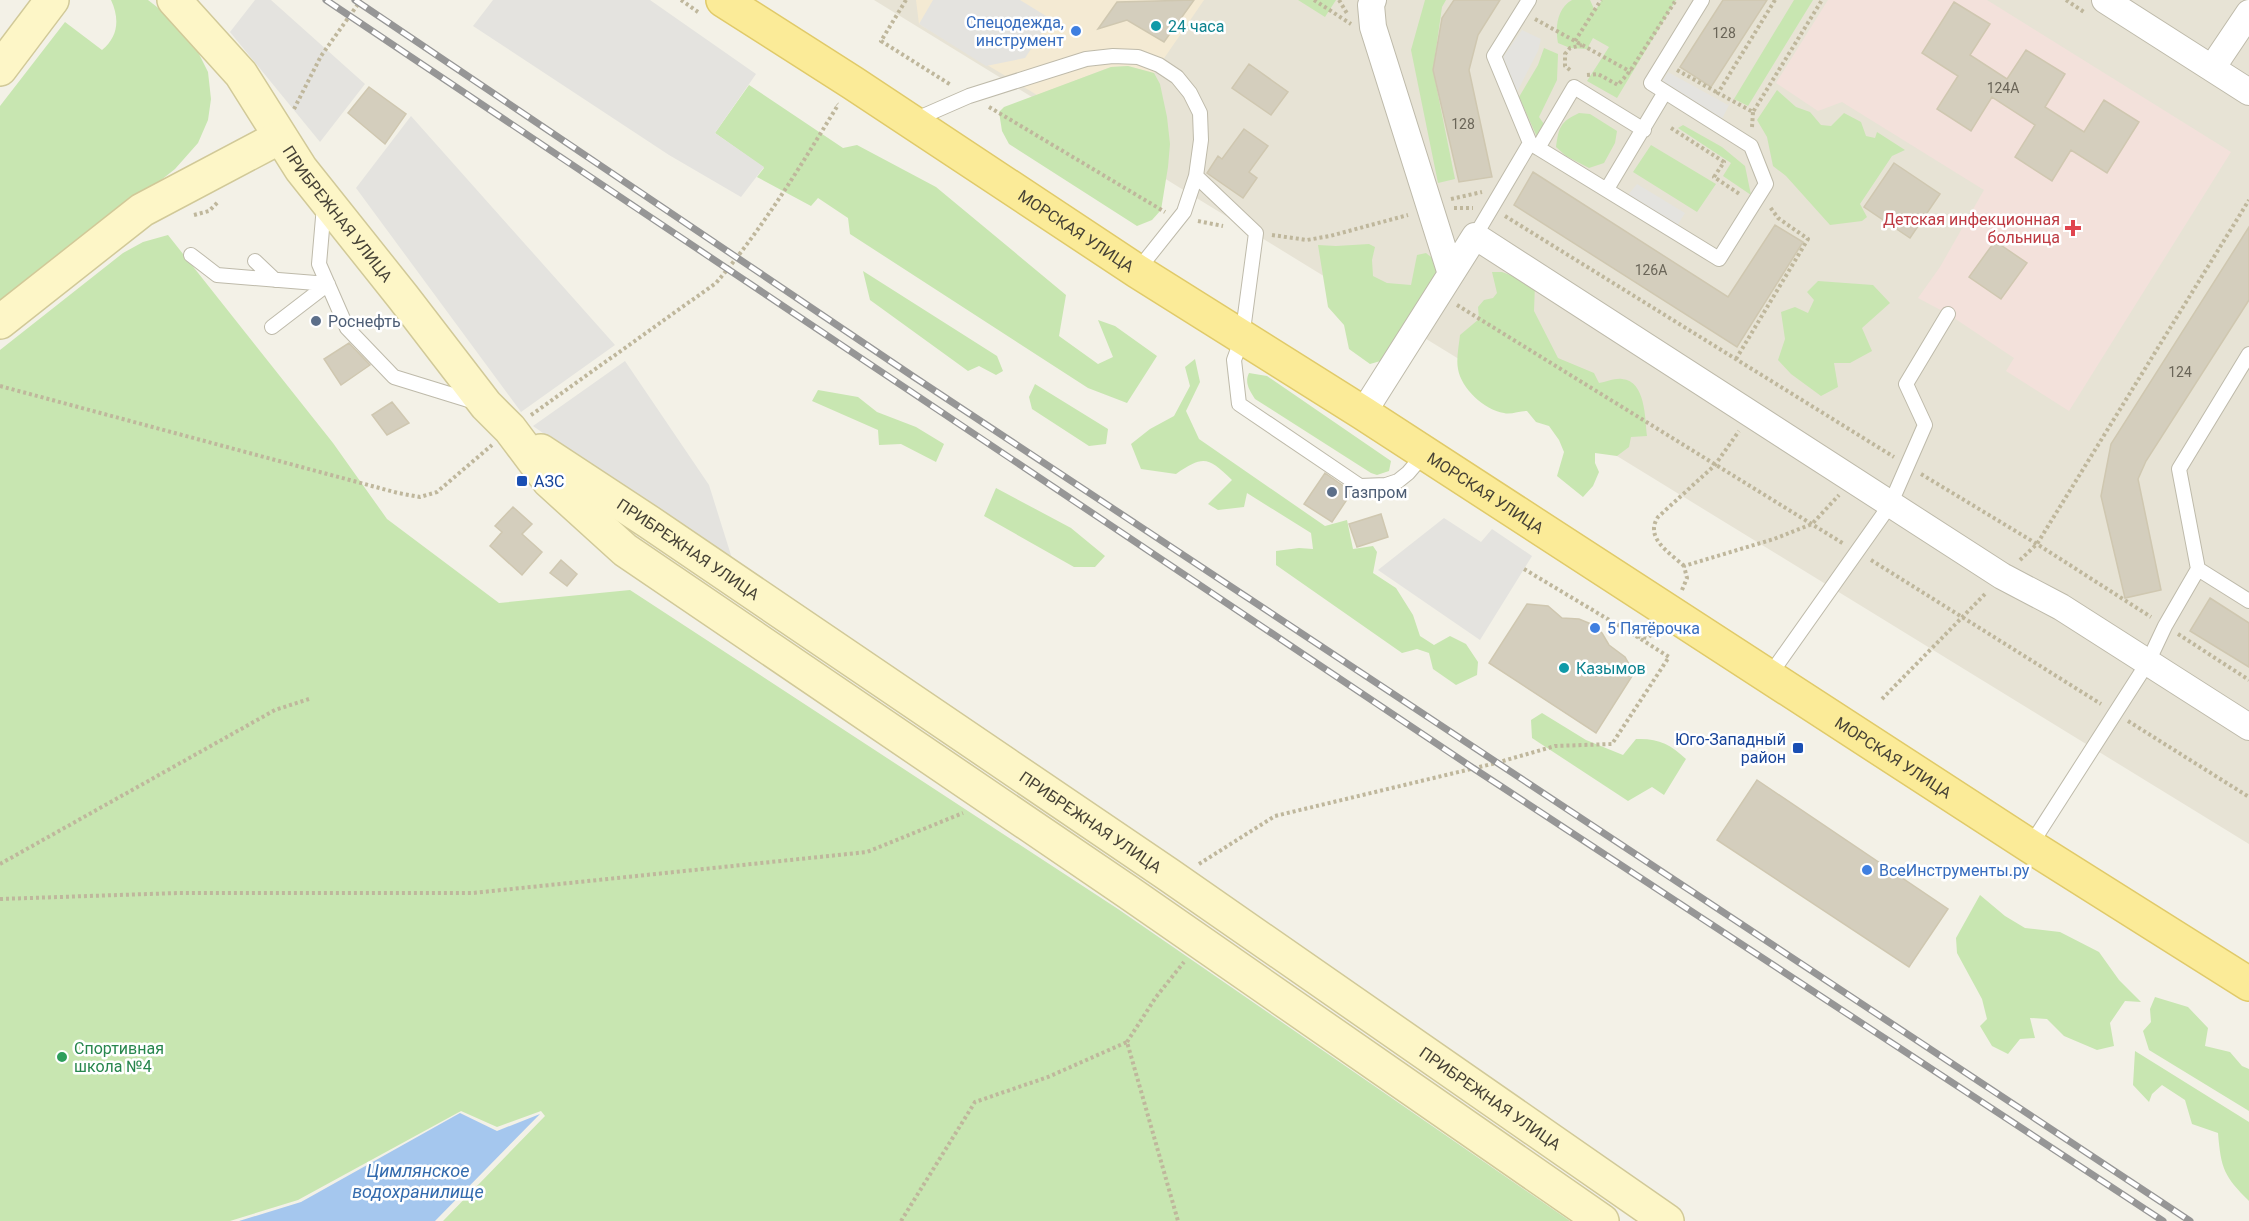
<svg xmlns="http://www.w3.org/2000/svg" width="2249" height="1221" font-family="Roboto,sans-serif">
<rect width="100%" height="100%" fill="#f3f1e7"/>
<path fill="#e7e3d5" d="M874,0H2249V844L1617,456Z"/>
<path fill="#f4ead3" d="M916,0H1204L1154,73L1128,66L1111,67L1037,95L919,24Z"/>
<path fill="#f3e1db" d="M1828,0H1987L2231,152L2069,411L2006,371L2014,358L1948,314L1918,298L1940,267L1984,190L1842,102L1818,111L1776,83Z"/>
<path fill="#c8e6b1" d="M111,0H148L175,21L195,46L208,72L211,99L208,120L198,143L175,169L0,308V106L65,22L102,50C118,37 120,19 111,0Z
M1298,0H1336L1325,17Z
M1425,0H1446L1442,7L1433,70L1455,179L1438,183L1411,50Z
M1572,0H1590L1595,11L1602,0H1676L1617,98L1587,81L1609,47L1593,38L1587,49L1570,48L1558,43C1555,28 1557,8 1572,0Z
M1794,0H1813L1748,106L1734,99Z
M1544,48L1558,54L1557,80L1539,117L1544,124L1537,137L1519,97L1538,65Z
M1128,66L1154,73L1160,84L1167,117L1170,144L1168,167L1161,210L1152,220L1137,226L1009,144L1002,131L999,112L1004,107L1111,67Z
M749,85L843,148L857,145L936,187L1066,295L1059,336L1098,364L1113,357L1098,320L1115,326L1157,356L1127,403L1088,388L850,234L848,218L818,198L811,206L757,177L764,168L715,133Z
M1777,90L1796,107L1810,112L1821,125L1831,126L1844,113L1861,122L1866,136L1875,138L1877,132L1905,150L1892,156L1860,204L1867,217L1862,221L1830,225L1786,176L1773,166L1767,137L1757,120Z
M1579,113L1590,114L1617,131L1615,143L1604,163L1589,168L1566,156L1556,147C1559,127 1560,122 1579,113Z
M1683,125L1722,147L1745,166L1751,195L1723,176L1731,163L1678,128Z
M1651,145L1716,184L1697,212L1633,172Z
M168,235L333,443L387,519L499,603L630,590L1118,909L1570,1221H443L545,1116L541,1111L497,1127L461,1111L298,1200L230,1221H0V350L123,253L143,242Z
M1369,244L1375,247L1372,260L1373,276L1387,283L1411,285L1417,255L1426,253L1436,261L1446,271L1402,333L1390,346L1384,360L1370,364L1349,349L1344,325L1328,307L1318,245L1336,246Z
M863,271L997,356L1003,371L996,375L979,366L968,371L870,300Z
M1492,272H1502L1535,284L1534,311L1558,358L1594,373L1599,383C1606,382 1615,378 1622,379C1646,381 1645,419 1647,436L1631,437L1629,447L1617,456L1595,453V463L1599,472L1593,486L1583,497L1557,476L1564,452L1559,440L1549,426L1536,422L1527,411C1520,411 1510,415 1504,413C1484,410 1461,388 1458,369C1456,359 1459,345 1460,335L1479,319L1478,307L1484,300L1493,298L1497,293Z
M1818,281L1873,285L1890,303L1862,328L1872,351L1850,363H1834L1838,387L1821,396L1791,374L1778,360L1785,339L1781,312L1795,307L1808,313L1814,300L1807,292Z
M1195,359L1200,382L1186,411L1199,439L1325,526L1347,520L1353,549L1373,546L1377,552L1373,573L1396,588L1413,615L1420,636L1434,645L1450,636L1466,644L1478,662L1477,675L1456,685L1433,669L1429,653L1417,649L1402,653L1276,565V551L1299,548L1313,549L1311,533L1247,493L1244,507L1218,510L1208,504L1232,480C1208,457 1204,455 1176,474L1141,469L1131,444L1150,429L1174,416L1190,386L1185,367Z
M1249,373L1267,376L1391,461L1389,471L1377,475L1371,473L1255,399C1250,391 1244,383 1249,373Z
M1035,384L1108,429L1106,444L1089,446L1032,409L1029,397Z
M818,390L858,397L877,412L916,427L944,444L936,462L901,444L879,445L878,430L812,401Z
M996,488L1071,528L1105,556L1095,567H1074L984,516Z
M1542,713L1586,740L1623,755L1636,739C1658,738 1670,744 1686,759L1664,795L1652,787L1628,801L1532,738L1531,720Z
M1980,895L2005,916L2025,928L2060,932L2099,952L2119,980L2141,1002L2125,1001L2110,1023L2114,1046L2097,1050L2064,1036L2047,1019L2030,1018L2035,1038L2020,1039L2008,1054L1992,1046L1980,1026L1987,1019L1982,999L1957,953L1956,938Z
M2155,997L2188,1007L2208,1028L2205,1046L2230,1052L2242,1066L2249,1069V1111L2149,1050L2143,1031L2151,1022L2150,1009Z
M2135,1051L2249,1122V1201C2224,1176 2221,1169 2218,1133L2192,1124L2185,1100L2162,1085L2152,1094L2149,1102L2133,1085Z"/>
<path fill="#e4e3df" d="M255,0H271L365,84L320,142L230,32Z
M493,0H650L756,74L715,133L764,167L741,197L669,155L473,26Z
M933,0H1020L1051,19L1025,58L986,66L919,24Z
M1522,30L1541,39L1538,51L1516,94L1501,60Z
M1668,72L1728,105L1731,101L1721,121L1661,83Z
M411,116L615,345L521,412L356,188Z
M1637,184L1685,213L1677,226L1627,196Z
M625,361L709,485L735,568L533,426Z
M1444,518L1481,542L1492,529L1532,556L1480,640L1378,570Z"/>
<path fill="#a5c7ee" d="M460,1113L497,1131L540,1114L435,1221H239L301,1202Z"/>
<path fill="#d4cebd" stroke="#cfc7b0" stroke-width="1.5" d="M1194,0L1164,42L1127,20L1098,29L1117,2Z
M1454,0H1500L1478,35L1469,70L1492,177L1459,182L1433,70L1442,18Z
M1723,0H1767L1711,87L1680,67Z
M1954,2L1990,24L1970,55L2007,79L2026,50L2065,74L2045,107L2084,132L2104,100L2139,122L2107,173L2071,150L2052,181L2015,157L2035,125L1992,97L1971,131L1937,109L1958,76L1922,53Z
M1249,64L1288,92L1271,115L1232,88Z
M369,87L406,114L385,144L348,113Z
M1244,129L1268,146L1249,172L1257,178L1243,198L1207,173L1218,156L1222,159Z
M1894,163L1940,194L1910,238L1864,207Z
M1533,172L1728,297L1775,225L1803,242L1737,347L1514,205Z
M2249,227V300L2146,461L2138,479L2161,590L2125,598L2101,496L2111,444Z
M1995,241L2027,263L2001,299L1969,277Z
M349,343L370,365L341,385L324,359Z
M392,402L409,423L387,435L372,415Z
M1325,473L1352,492L1332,522L1304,504Z
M513,507L532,524L522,534L542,552L522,575L490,546L502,532L495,526Z
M1381,514L1388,537L1357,547L1349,524Z
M561,560L577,574L567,586L550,573Z
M2210,598L2249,623V667L2190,631Z
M1527,604L1548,606L1562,618L1579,619L1591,624L1602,633L1609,645L1625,657L1634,673L1596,733L1489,663Z
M1757,780L1948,909L1909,967L1717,840Z"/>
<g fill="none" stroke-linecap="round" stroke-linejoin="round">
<g stroke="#bebaaa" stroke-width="16">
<path id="lane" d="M1529,0L1494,56L1530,143L1719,259L1766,184L1751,146L1651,83L1702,0
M914,120L969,96L1086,59L1113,56L1138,57L1159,65L1177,77L1190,93L1200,113L1201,140L1196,176L1184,212L1137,271
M1538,148L1574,87L1644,130
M1196,176L1256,233L1242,338L1234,360L1239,404L1360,486L1386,485L1398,481L1408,473L1425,453
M1607,189L1665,92
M324,206L319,264L347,328L394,377L475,402
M1475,236L1530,143
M191,255L217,275L328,284
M255,261L275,280
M272,327L328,284
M2198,569L2179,469L2249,354
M1769,676L1890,505L1925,425L1906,384L1948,314
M2030,846L2148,662L2165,626L2198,569L2249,601"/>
</g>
<g stroke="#bebaaa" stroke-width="28">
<path id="street" d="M1373,0L1371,5L1373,27L1451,274
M2105,0L2249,92
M2212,68L2249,13
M1363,413L1475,236L2002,576L2061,607L2249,727"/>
</g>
<g stroke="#d1c998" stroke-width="36">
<g id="secondary">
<path id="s1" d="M174,0L241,74L301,169L403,297L486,405L510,429L549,481L625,550L1128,892L1602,1221"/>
<path d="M0,69L52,0"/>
<path d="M0,322L142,210L280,137"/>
<path id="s2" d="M541,451L649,522L1169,875L1667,1221"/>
</g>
</g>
<g stroke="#e0ca69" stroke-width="36">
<g id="primary">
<path id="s3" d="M723,0L853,83L1137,271L1363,413L2030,846L2249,984"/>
</g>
</g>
<path stroke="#bfb79c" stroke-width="4" stroke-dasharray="3 3" stroke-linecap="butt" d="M681,0L698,12
M906,0L881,41L951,85
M1314,0L1351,24
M1339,0L1348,15
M1775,0L1718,93L1753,112L1822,0
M2066,0L2084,12
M1535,19L1631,72
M1575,41L1601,0
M1570,70L1565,66V54L1570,48L1582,45
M1677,70L1718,93
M1587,75L1598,74L1618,85L1630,71L1676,0
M989,107L1165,212
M294,109L321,56L361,0
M1752,127L1753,112
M1671,128L1724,162L1714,177L1741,195
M1451,199L1482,192
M1454,208H1473
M194,215L209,211L218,202
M1505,216L1894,457
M1198,221L1223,226
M1272,235L1307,240L1330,236L1408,215
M1457,305L1844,544
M1736,359L1808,239L1778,218L1770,207
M0,386L398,493L420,497L437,492L492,445
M531,415L716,283C763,228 800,167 838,105L837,104
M1921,474L2037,544L2151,617
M1871,560L2101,704
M2020,560L2037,544L2249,200
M1684,566C1670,553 1644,538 1658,517L1715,465L1739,431
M1524,569L1636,636L1647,638L1655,632
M1682,590L1687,578L1684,566L1774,539L1812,524L1839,495
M2178,634L2249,680
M1882,699L1987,592
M2128,721L2249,797
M0,864L275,710L309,699
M1199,864L1275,816L1496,763L1555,746L1612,744L1669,657L1636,636
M0,899L178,893H473L867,852L963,813
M1127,1042L1156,997L1184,962
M901,1221L975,1102L1048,1077L1127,1042L1178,1221"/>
<use href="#lane" stroke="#fff" stroke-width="14"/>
<use href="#street" stroke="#fff" stroke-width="26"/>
<use href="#secondary" stroke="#fdf6c7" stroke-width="33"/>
<use href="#primary" stroke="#fbeb98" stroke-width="33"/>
<g stroke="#969696" stroke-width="7">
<path id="rail" d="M326,0L1473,768L2163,1221
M355,0L914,377L2190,1221"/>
</g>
<use href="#rail" stroke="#fff" stroke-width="4.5" stroke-dasharray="14" stroke-linecap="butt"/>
</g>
<g fill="#0f9aa8" stroke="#fff" stroke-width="2">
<circle cx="1156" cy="26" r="6"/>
<circle cx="1564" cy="668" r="6"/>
</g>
<g fill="#3f7fe0" stroke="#fff" stroke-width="2">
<circle cx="1076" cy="31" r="6"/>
<circle cx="1595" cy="628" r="6"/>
<circle cx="1867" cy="870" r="6"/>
</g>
<path fill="#e0444e" stroke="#fff" stroke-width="2" d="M2070 219h6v6h6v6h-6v6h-6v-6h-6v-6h6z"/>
<g fill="#5c6f8a" stroke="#fff" stroke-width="2">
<circle cx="316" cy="321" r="6"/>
<circle cx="1332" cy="492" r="6"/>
</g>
<g fill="#1a4fb4" stroke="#fff" stroke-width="2">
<rect x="516" y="475" width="12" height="12" rx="3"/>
<rect x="1792" y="742" width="12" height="12" rx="3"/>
</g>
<circle fill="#2e9e5b" stroke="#fff" stroke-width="2" cx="62" cy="1057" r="6"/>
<g text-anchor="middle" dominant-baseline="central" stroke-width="5" stroke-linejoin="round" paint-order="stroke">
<g font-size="14" fill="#6a6558">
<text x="1724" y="33">128</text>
<text x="2003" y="88">124А</text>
<text x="1463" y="124">128</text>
<text x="1651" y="270">126А</text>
<text x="2180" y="372">124</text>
</g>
<g font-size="16" fill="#366cbe" stroke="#fff" text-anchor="start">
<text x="1064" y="22" text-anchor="end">Спецодежда,<tspan x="1064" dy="18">инструмент</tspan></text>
<text x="1607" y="628">5 Пятёрочка</text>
<text x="1879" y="870">ВсеИнструменты.ру</text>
</g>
<g font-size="16" fill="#0d838f" stroke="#fff" text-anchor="start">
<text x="1168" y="26">24 часа</text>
<text x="1576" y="668">Казымов</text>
</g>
<g font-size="16" fill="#464236" stroke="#fff">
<text stroke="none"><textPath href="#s1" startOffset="270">ПРИБРЕЖНАЯ УЛИЦА</textPath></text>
<text stroke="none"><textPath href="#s3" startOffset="422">МОРСКАЯ УЛИЦА</textPath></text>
<text stroke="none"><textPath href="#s3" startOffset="908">МОРСКАЯ УЛИЦА</textPath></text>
<text stroke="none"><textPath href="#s2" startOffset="177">ПРИБРЕЖНАЯ УЛИЦА</textPath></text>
<text stroke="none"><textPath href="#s3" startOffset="1394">МОРСКАЯ УЛИЦА</textPath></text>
<text stroke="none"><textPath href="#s2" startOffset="663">ПРИБРЕЖНАЯ УЛИЦА</textPath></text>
<text stroke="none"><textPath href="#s2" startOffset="1149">ПРИБРЕЖНАЯ УЛИЦА</textPath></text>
</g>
<g font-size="16" fill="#be3a42" stroke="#fff" text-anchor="end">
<text x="2060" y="219">Детская инфекционная<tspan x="2060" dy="18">больница</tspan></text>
</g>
<g font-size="16" fill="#4e5e75" stroke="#fff" text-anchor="start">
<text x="328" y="321">Роснефть</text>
<text x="1344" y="492">Газпром</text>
</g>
<g font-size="16" fill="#164399" stroke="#fff" text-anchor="start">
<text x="534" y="481">АЗС</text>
<text x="1786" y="739" text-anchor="end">Юго-Западный<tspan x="1786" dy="18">район</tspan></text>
</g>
<g font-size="16" fill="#27864d" stroke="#fff" text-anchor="start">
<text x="74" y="1048">Спортивная<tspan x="74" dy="18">школа №4</tspan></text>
</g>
<g font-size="18" font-style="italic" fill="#336bae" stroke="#fff">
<text x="418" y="1170">Цимлянское<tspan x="418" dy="21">водохранилище</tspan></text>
</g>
</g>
</svg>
